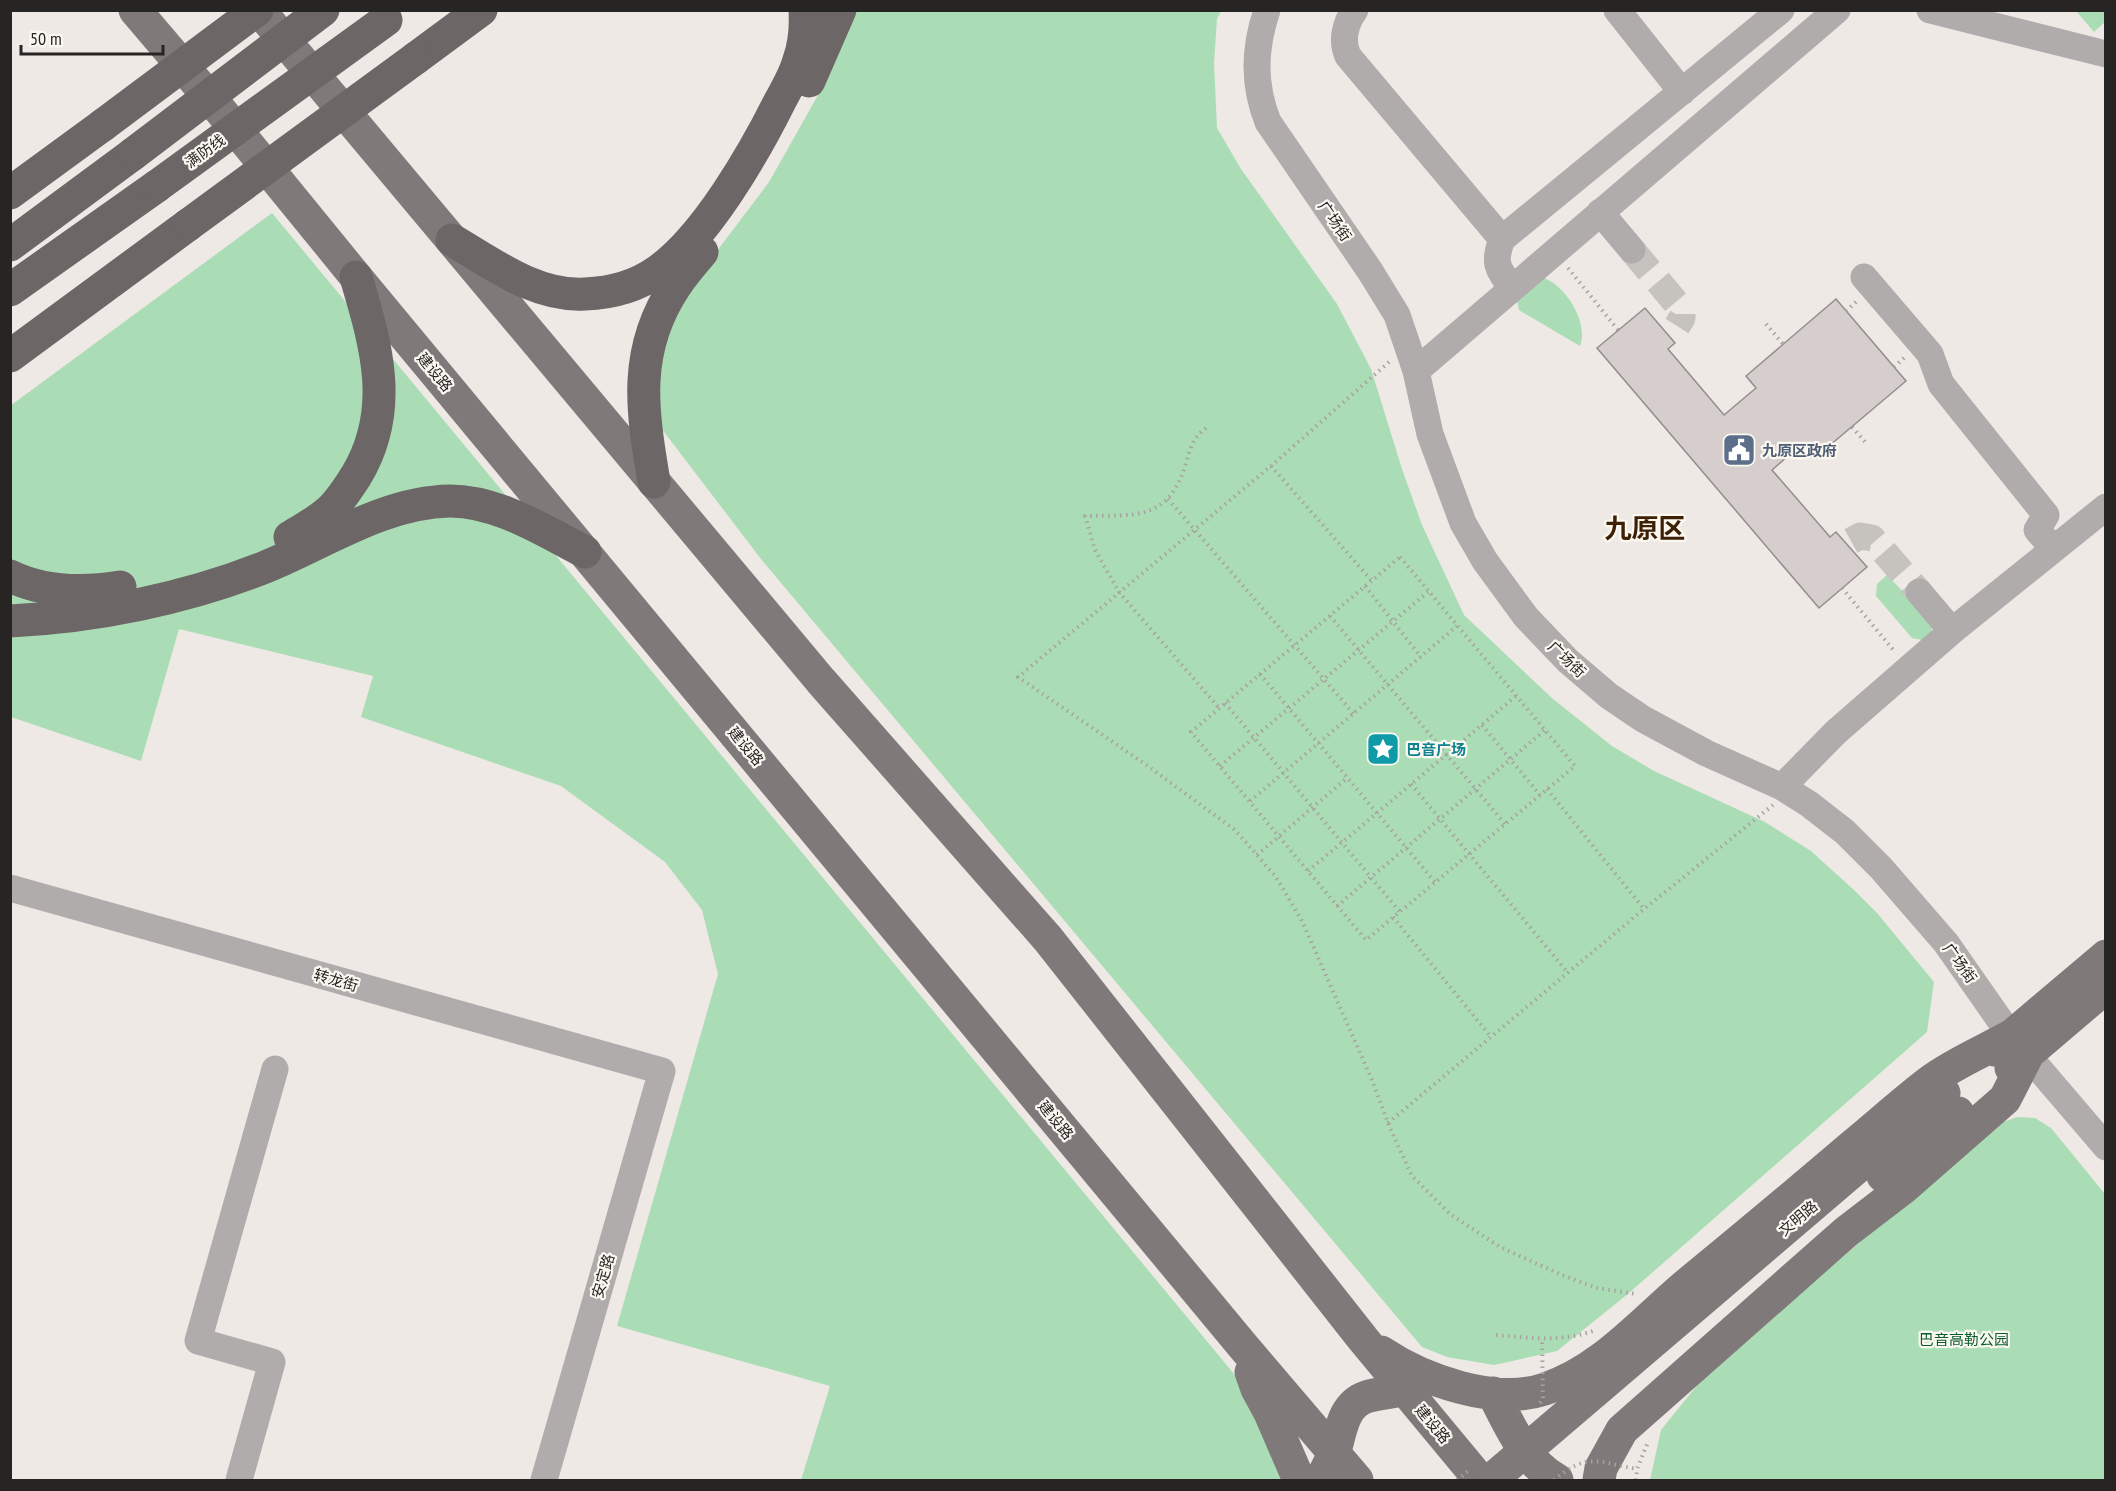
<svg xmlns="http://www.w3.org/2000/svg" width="2116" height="1491" font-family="'PT Sans Narrow','Noto Sans SC',sans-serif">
<rect width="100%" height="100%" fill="#eee9e4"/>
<path fill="#aaddb5" d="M851,11H1221L1217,19L1214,63L1217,128L1241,169L1337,304L1371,369L1402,469L1422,525L1464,615L1553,699L1612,746L1654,771L1765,822L1811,851L1854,890L1877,913L1934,982L1927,1032L1629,1293L1557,1351L1494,1365L1447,1357L1422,1347L761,559L661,428L652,383L665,334L686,292L769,182L826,81Z
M2076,11H2105V22L2094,32Z
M272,213L1322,1480H801L830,1386L617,1326L718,974L702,910L665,862L561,786L361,717L373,676L179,629L141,761L11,717L10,406Z
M1544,278C1566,286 1589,323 1580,346L1519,310L1517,301Z
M1887,575L1929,618L1932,627L1931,634L1922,640L1912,638L1876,596L1877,584Z
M2017,1117L2035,1118L2051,1128L2105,1194V1480H1650L1661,1430L1703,1378L1995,1125Z"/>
<path fill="#d6cecd" stroke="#948d8d" stroke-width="1.5" d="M1836,299L1906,381L1816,457L1803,443L1772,470L1830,537L1836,532L1867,567L1819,608L1597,348L1645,308L1675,343L1668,349L1724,415L1756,388L1746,376Z"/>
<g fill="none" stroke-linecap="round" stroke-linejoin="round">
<path stroke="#c6c2bd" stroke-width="27" stroke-dasharray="27 14" stroke-linecap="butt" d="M1632,250L1682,310V318L1677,326
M1851,541L1860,536L1872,538L1919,592"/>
<path stroke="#a7a39f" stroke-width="4" stroke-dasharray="1.5 4.5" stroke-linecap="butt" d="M1568,268L1618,330
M1846,311L1857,301
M1766,324L1783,344
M1389,362L1271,466L1018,677L1145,764L1235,830L1276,877L1302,921L1372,1080L1390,1128L1412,1176L1450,1214L1500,1247L1562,1275L1597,1288L1636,1294
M1894,367L1905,357
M1852,427L1867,444
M1206,428C1193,438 1190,448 1186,463C1169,521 1136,515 1085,516L1095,550L1119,592L1219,708
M1271,466L1372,581
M1168,499L1354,714
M1400,557L1575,766L1366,940L1191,732Z
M1365,586L1421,657
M1842,588L1895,652
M1330,616L1505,824
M1260,674L1435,882
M1225,703L1400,912
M1482,725L1540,795
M1220,766L1428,592
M1411,784L1568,973
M1547,789L1644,909
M1250,801L1457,626
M1257,855L1347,778
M1308,871L1516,696
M1337,906L1545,730
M1393,917L1491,1037
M1388,1123L1644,909L1773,805
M1496,1335C1530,1338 1561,1342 1593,1331
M1636,1480L1637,1469L1648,1442"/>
<path stroke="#b0acac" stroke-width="27" d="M1267,10C1254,49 1253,84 1268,122L1370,271L1397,315L1416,371L1430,434L1463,523L1485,561L1526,617L1568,661L1609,696L1643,719L1706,753L1782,787L1809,804L1845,832L1881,868L1946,943L2011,1036L2106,1147
M1355,10C1345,23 1341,41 1348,56L1502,239
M1617,10L1682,92
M1930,10L2106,54
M1600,212L1632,250
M1864,277L1930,354L1941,384L2046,515L2037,530L2054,549
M1512,288C1497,268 1493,263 1502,239L1781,10
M1416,371L1837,10
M1919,592L1952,631
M1782,787L1836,732L1952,631L2106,507
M10,888L662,1071L544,1480
M239,1480L272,1362L198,1341L275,1069"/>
<path stroke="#7f7979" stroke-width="33" d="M135,10L220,110L356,277L1242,1345L1357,1480
M259,10L821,681L1048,939L1363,1339L1480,1480
M1995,1050L2106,956
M2011,1068L2106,987
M1381,1352C1423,1380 1495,1406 1545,1389C1602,1370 1642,1322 1687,1284C1742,1239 1797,1193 1851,1147C1878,1125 1904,1101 1932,1080C1955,1063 1986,1050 2011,1036
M1251,1372L1257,1389L1270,1413L1299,1480
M1493,1393C1509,1425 1525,1462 1557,1480
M1321,1480C1325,1471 1331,1461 1335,1451C1341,1431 1343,1405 1366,1397C1385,1391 1402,1393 1420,1384
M1599,1480L1601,1468L1622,1430L1846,1232L1902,1189L2005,1099L2028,1054"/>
<path stroke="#6d6666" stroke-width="33" d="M416,58L481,10
M809,81L840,10
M10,193L103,125
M452,240C493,264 536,297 585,294C611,293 637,286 658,271C706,237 754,153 780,101C787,88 795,75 799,60C805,43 806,28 805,10
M10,245L133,154
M10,290L157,186
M10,356L188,225
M654,482C642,410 632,350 676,285C684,273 693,263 702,252
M290,537C303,529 317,522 328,512C339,503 348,488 356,476C396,410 376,345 356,277
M10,576C45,593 83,593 120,587
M10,621C95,617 184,599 263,568C323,544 383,502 450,501C498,501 544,531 585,552"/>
<path stroke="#a7a39f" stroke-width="4" stroke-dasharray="1.5 4.5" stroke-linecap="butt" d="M1540,1403L1543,1399L1542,1339
M1457,1480L1468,1471
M1554,1480C1588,1452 1597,1462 1637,1469"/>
<path stroke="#7f7979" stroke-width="33" d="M1883,1176L1958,1113
M1491,1480L1944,1093"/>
<path stroke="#6d6666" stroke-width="33" d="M103,125L257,10
M133,154L323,10
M157,186L386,20
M188,225L416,58"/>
</g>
<defs>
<g id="civic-square" transform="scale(1.725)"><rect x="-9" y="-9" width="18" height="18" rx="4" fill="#5c6f8a" stroke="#fbf7f1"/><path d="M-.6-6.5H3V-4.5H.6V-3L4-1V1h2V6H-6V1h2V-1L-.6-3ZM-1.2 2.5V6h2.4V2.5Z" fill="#fff"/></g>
<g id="sight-square" transform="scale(1.725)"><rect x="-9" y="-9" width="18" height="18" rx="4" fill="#0f9aa8" stroke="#fbf7f1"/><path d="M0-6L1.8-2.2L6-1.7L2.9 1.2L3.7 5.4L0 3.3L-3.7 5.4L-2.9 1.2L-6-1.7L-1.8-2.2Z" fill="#fff"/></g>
</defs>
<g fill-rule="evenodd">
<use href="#civic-square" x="1739" y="450"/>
<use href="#sight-square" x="1383" y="749"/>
</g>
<g text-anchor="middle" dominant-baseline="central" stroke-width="4.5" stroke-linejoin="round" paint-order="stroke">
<g font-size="15" fill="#272523" stroke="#fbf7f1">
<text transform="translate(205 151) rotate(-36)">满防线</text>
<text transform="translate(1335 221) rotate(55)">广场街</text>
<text transform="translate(435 372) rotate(50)">建设路</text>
<text transform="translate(1567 659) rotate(43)">广场街</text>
<text transform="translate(746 746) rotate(50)">建设路</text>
<text transform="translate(1960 963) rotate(54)">广场街</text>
<text transform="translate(336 980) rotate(16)">转龙街</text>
<text transform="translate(1056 1120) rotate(50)">建设路</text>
<text transform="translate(1798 1218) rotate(-40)">文明路</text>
<text transform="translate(603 1276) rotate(-74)">安定路</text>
<text transform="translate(1433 1424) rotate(50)">建设路</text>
</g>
<g font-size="15" font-weight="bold" fill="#4e5e75" stroke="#fbf7f1" text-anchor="start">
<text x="1762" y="450">九原区政府</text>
</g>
<g font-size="15" font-weight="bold" fill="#0d838f" stroke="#fbf7f1" text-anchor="start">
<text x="1406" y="749">巴音广场</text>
</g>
<g font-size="15" fill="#085d2b" stroke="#fbf7f1">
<text x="1964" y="1339">巴音高勒公园</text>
</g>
<g font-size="27" font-weight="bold" fill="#3e2105" stroke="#fbf7f1">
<text x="1645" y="528">九原区</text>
</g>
</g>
<rect width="2116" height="1491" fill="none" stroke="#272523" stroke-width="24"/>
<path d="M21 45v9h142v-9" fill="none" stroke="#272523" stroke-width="3"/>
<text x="30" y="45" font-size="18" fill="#272523" stroke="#fbf7f1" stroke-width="4.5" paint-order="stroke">50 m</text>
</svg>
